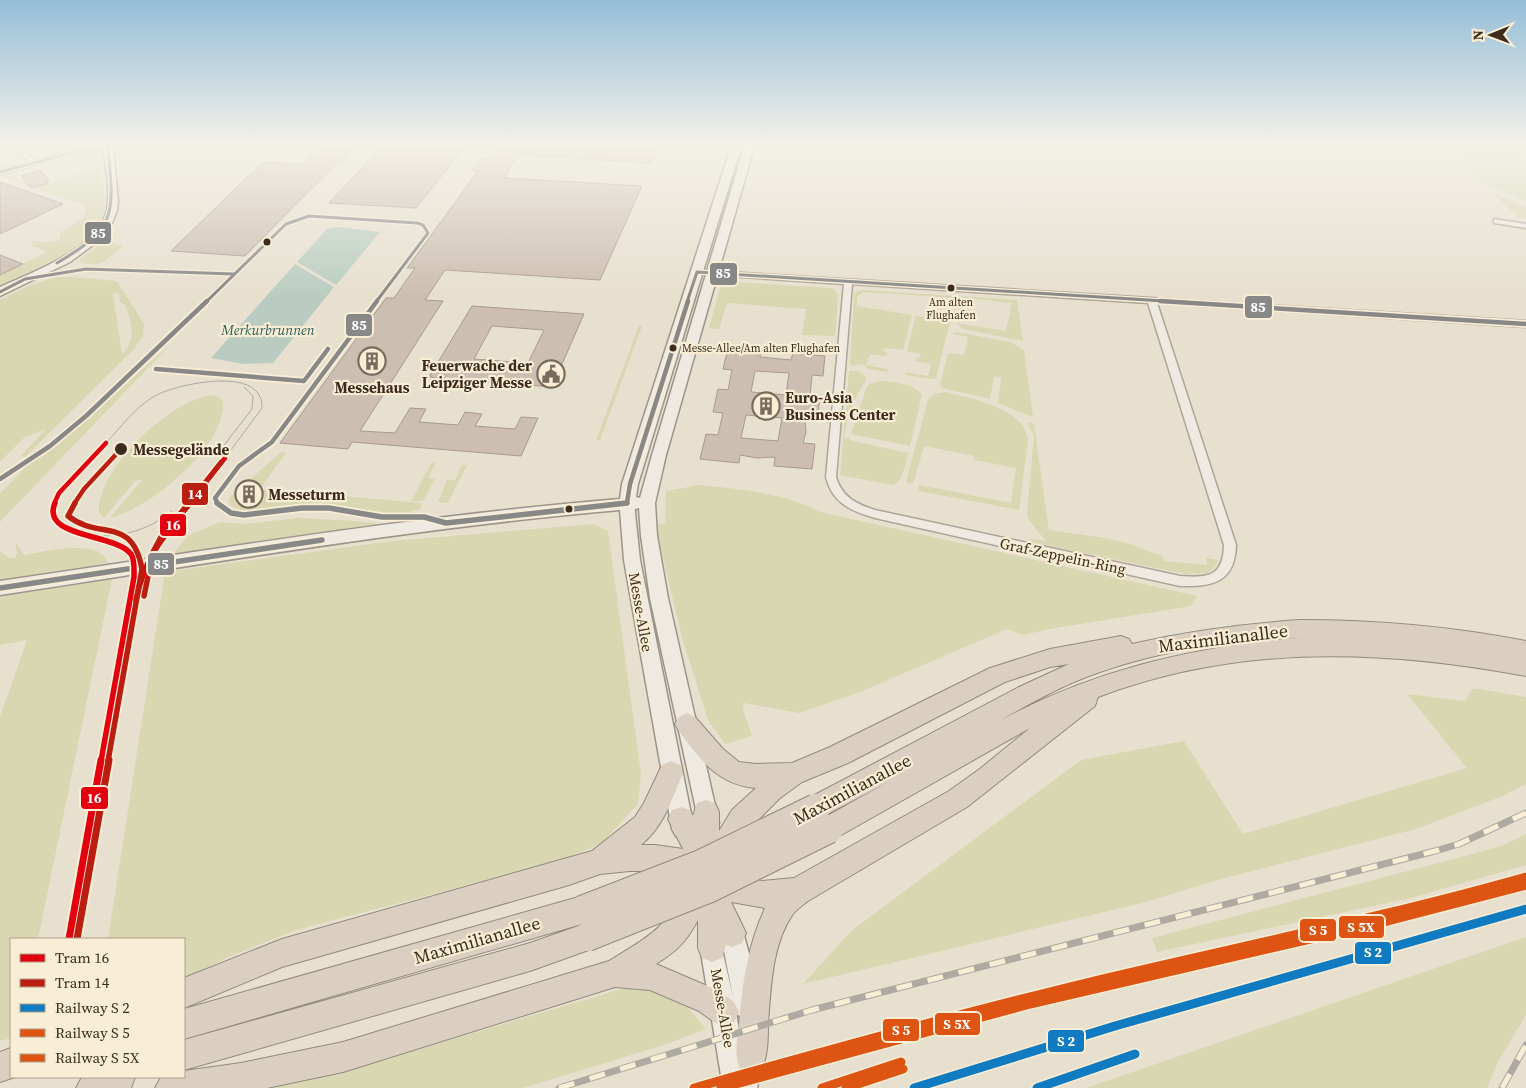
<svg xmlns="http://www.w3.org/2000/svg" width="1526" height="1088" font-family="'Source Serif 4',serif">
<rect width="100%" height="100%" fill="#e7e0cf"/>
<path fill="#d8d7b1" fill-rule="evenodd" d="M0,144L20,157V161L0,168V159L9,164L17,161L8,155L0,158Z
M740,144H746L712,257L709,256C720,219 729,181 740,144Z
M1446,144H1526V202L1480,181Z
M89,150L101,153L105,207L103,217L97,228L82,243L60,257L0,286V275L47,252L32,245L35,244L29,242C41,239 47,246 60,239V233L82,218L87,210L84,205L2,177L1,174L29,164L31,168L15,173L20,180L23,179L29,186L32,185L34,187L91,170L80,159L73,160L71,157L53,162V164L44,165L41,161Z
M1489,190L1526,207V219L1519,218Z
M106,240L123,246C107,259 101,269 80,262V259Z
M55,277H75L117,281L144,324L143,336L134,349L26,456L20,457L46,429L24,438L0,462V300L28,286ZM119,293L120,302L125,305C132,324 137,338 122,354L113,294Z
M734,282L832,288L836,291L838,296L835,336L802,335L806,309L727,303L719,329L709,328L720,288Z
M863,290L1017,300L1023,341L963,329L956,323L1006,331L1012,302L1007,303L987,300L863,292L857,297V306L912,315L903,350L885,348L882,350L887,353L886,356L870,354L866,365L888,369L887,372L868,369L864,365L857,364L856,366L850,365L854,296L855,293Z
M916,316L950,322L936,378L933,379L905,375L906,372L928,376L931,364L915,361L916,358L921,357L920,354L907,351Z
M639,326H642L600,440H596Z
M955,332L1010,342L1024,350L1033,417L998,403L1001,378L994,377L990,399L942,388L940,384L948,353L964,355L968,337L953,334Z
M171,344L170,345L0,522V493L33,460L45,455L55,447Z
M849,371C856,370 865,372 866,380C855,396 847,417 844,437L846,439L850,437L849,440L908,453C905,464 904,482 892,485L840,475Z
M881,381C894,382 914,383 922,395L910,446L851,434L866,389L870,384Z
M945,392C970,397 1025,409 1028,440L1019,510L919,491L918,488L919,485L930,487L1011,503L1016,468L974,460V456L924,446L913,484L906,482L928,400L934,394Z
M213,395L220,398L223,402C226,446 150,509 110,518L142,480H136L104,518L99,512C97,469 171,399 213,395Z
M1027,422L1034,424L1049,530C1075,534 1100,536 1126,543C1139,546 1149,553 1162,555L1164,561L1207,565L1206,558L1218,560L1217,565L1207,573L1185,574L1031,542V539L1046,541L1028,519L1027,513L1034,436Z
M281,452L286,453L260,489L422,503L420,510H412L411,514H395L319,503L251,511C242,511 234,510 228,502L230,497Z
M432,462H436L428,478L435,479L423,501H411Z
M462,465H467L448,503L438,502L447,480H455Z
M700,485C739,489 785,493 820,512L1197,596L1191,606L1050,629L1023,635L1007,629L860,692L799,713L744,703L743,709L752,736L725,744L708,720L683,641L655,525L665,523L666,491Z
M298,518L355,521L380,524L173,554L186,538L192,534L220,522L244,524Z
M593,524L608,531L641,774L638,804L602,843L560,861L296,930L226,958L184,979V939H108L165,572L392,541Z
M15,541L24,555C43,552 101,537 108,563L0,580V551L9,558H15L17,553Z
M112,579L38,939H11V1038L0,1041V717L27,640L0,645V596Z
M1473,688L1526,697V784L1503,796L1416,829L1221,879L1142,903L803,984L851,931L1081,760L1184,741L1243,834L1467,768L1407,694L1465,701Z
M1526,834V865L1411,898L1157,952L1152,938L1499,847Z
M1526,937V1015L1499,1060L1487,1088H1086Z
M631,986L679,997L706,1029L664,1045L523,1088H260L332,1075Z"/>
<path fill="#baccc1" d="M340,227L380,232L336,285L297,262L327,229Z
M295,264L334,287L273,363L244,364L211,358Z"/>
<path fill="#ccbeb0" stroke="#a89b8e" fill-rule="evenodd" d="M323,144H353L345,151H352L341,163L338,162L245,256L171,251L263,162L302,164Z
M384,144H467L416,208L329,203Z
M498,144H661L652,163L519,155L504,178L642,186L600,280L445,270L425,300L443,301L360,431L395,433L410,408L426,409L419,422L458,425L465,412L482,414L475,426L515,429L521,417L538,418L521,456L352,442L348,449L280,443L386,298H394L415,268H407L478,171L472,170L480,158L487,159Z
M40,170L49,180L46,181L48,183L31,188L21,176Z
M0,182L43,197L63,204L0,234Z
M0,255L23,264L0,275Z
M472,306L584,314L552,387L429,377ZM492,326L544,330L528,363L474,359Z
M728,349L761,351L760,357L791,360L793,353L825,356L823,376L812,375L810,397L820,398L817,420L805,419L806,432L803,443L815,444L812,469L774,466L775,457L757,458L740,455L739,463L700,459L706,434L718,435L723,413L713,412L718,389L728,390L732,370L723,369ZM755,371L789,373L786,395L751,392ZM746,415L782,418L778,441L741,438Z"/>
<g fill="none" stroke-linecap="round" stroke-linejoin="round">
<g stroke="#ada598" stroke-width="3">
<path id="street" d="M6,144H13L37,160L82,148L108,145L111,147L108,149L82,152L0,174V170L31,162Z
M1494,219L1526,224V228L1494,223Z
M694,270L1526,321V327L1157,303L1236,545C1235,582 1213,587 1180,586L875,518C851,511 832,503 826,477L844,284L697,274H694ZM852,284L1148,303L1224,545C1223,577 1208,578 1180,576L875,510C856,504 842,497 836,477Z"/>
</g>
<g stroke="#9c9488" stroke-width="3">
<path id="secondary" d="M103,144H113L118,202L117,210L111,226L101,239L70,262L0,296V287C32,272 99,249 107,210C111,189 105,165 103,144Z
M732,144H742L638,484L636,497L640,498L652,455L745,144H755L666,455L655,503L657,536L668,598L719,823L716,830L709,833L702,830L699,823L650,598L641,536L639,508L635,509V513L640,560L694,829L690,836L683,839L676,836L672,829L624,560L620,510C412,528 206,564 0,595V581C206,551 412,516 620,499L622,484Z
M730,914L738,917L741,925C747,948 763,994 754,1015L746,1019L738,1015L736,1012L741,1043L750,1039L759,1042C765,1058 760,1072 757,1088H723L699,940L702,932L710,929L718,932L733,997L719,925L722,917Z"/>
</g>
<g stroke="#928a7f" stroke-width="2">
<path id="highway" d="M1300,620C1378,620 1449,626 1526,641V676C1381,649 1238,644 1098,697L1095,706L967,807L808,901C803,905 797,909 793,914C772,944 771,987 768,1023C768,1039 768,1054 762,1069L751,1073L740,1069C734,1054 737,1040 739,1024C742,984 748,945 765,908L731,902L746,933L742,943L732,947L726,945L722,958L712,962L702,958L698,948V920C686,942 677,951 656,964L719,991L734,1002L739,1012L734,1022L724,1027L714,1022L699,1011L650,990L615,987L343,1072L267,1088H155L161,1077H184V1071L241,1063L343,1042L609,961C648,937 672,926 687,879L684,876L655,871H630L600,874L569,885L282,967L184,1008V978L282,939L592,851L635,817L644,803L662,765L671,761L680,765L683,773C672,799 664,826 641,845H655L683,849L668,819L672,810L681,807L690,810L693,816L697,803L706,800L715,803L719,812V831L732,810L756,788C718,785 700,760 679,731L675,724L679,717L687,713L695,717L723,749L739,762L756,764L792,763L830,747L990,668L1050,649L1121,636L1129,639L1132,644C1188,631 1242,624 1300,620ZM1292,638C1186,649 1094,670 999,721C1024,707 1048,693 1074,682C1149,651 1236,638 1316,638ZM1069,664L1019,687L807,799L803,808L807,817L816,820L890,781L820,820L816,829L820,838L829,842L1030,728L981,768L949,791L794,878L762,881L731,875L725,867L727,866L750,828L780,798L802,782L848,763L1005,682L1050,667Z
M582,896L592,900L596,910L592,920L582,924L184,1039V1009Z
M587,923L597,927L601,937L597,947L530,971L184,1070V1040L530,943Z
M11,1048V1077H15L0,1082V1052Z
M82,1077H135L131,1088H76Z"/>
</g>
<use href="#street" fill="#efeae1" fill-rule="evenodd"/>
<use href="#secondary" fill="#efeae1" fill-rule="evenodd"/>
<use href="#highway" fill="#dacfc0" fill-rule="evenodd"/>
<path stroke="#aeaaa1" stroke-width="1" d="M106,443C121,427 134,409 153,397C172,385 249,368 260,397C262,400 262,405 262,408L225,458
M215,457L252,409L253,396L244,387
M103,536C130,535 151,528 172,511"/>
<g stroke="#aeaaa1" stroke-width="7">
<path id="rail" d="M559,1088L812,1010L1435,851L1459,844L1526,813
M1502,1088L1526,1045"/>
</g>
<use href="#rail" stroke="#f8edd5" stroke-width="5" stroke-dasharray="16" stroke-linecap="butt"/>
<g stroke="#928a7f" stroke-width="30" stroke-linecap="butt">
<path id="highway-bridge" d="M582,910L701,864L816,808
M587,937L710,888L829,829"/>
</g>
<use href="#highway-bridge" stroke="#dacfc0" stroke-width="28"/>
<g stroke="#f8edd5" stroke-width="5.5">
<path id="bus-1-far2" d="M0,172L82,150L108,147C114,214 118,227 57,263
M0,292L25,279L86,269L234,274
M206,302L286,224L309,216L417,223L423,225L428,233L376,302
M687,302L697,272L1180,302"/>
</g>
<g stroke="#f8edd5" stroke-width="8">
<path id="bus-1-far1" d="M1160,301L1526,324
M156,369L304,381L328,349
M0,479L50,446L86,416L207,301
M627,503L630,484L688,301
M218,504L215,498L239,466L272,442L377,301
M619,504L627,503"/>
</g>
<g stroke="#f8edd5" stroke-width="9">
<path id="bus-1" d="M217,503L231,513L244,515L302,508H329L382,517H424L446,523L627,503
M0,588L322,540"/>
</g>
<use href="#bus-1-far2" stroke="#888" stroke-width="3"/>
<use href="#bus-1-far1" stroke="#888" stroke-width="4.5"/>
<use href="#bus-1" stroke="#888" stroke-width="5.5"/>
<g stroke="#f8edd5" stroke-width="12">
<path id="rail-1" d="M914,1088L1115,1026L1526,909
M1037,1088L1135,1054"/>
</g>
<g stroke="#f8edd5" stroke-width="12">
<path id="rail-2" d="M694,1088C824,1051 954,1015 1086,983C1232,948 1381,918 1526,877
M822,1088L901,1062"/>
</g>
<g stroke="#f8edd5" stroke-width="12">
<path id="rail-3" d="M721,1088L1030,1004L1384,922L1526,885
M846,1088L903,1069"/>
</g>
<use href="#rail-1" stroke="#107bc0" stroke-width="9"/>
<use href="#rail-2" stroke="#dd5413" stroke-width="9"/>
<use href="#rail-3" stroke="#dd5413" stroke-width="9"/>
<g stroke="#f8edd5" stroke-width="8">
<path id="tram-1-far2" d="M54,504L59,493L106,443
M189,504L225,458"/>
</g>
<g stroke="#f8edd5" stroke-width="9">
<path id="tram-1-far1" d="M55,503C40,538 115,533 131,554C135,560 134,570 134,577L101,761
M136,600C145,555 164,537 190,503"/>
</g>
<g stroke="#f8edd5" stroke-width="11">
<path id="tram-1" d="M69,939L101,760"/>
</g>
<g stroke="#f8edd5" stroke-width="8">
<path id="tram-2-far2" d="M74,504L84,489L121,449
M188,504L221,462"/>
</g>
<g stroke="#f8edd5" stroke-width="9">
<path id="tram-2-far1" d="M75,503L68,516C100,541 132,515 142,569L108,761
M144,596L153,552L161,537L189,503"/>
</g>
<g stroke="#f8edd5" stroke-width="11">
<path id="tram-2" d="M77,939L109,760"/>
</g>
<use href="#tram-1-far2" stroke="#e3000f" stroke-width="4.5"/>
<use href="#tram-1-far1" stroke="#e3000f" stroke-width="5.5"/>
<use href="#tram-1" stroke="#e3000f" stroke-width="7"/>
<use href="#tram-2-far2" stroke="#bb1e10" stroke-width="4.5"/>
<use href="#tram-2-far1" stroke="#bb1e10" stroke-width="5.5"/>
<use href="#tram-2" stroke="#bb1e10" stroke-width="7"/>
</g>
<linearGradient id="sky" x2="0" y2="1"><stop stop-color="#95bed8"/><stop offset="0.49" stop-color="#f4f1e9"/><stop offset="1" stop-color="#f4f1e9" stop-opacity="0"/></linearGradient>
<rect width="1526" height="296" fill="url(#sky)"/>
<defs>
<g id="building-ring" transform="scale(1.4375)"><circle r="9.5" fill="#f8edd5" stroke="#786b5c" stroke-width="1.5"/><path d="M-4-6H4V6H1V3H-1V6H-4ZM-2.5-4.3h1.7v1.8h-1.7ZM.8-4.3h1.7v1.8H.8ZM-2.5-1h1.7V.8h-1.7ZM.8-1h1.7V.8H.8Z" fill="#786b5c"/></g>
<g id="civic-ring" transform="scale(1.4375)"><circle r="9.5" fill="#f8edd5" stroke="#786b5c" stroke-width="1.5"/><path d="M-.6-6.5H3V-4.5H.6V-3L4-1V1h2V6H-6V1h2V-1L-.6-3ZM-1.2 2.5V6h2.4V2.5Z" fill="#786b5c"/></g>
</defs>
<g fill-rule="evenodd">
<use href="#building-ring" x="372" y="361"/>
<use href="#civic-ring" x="551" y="374"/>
<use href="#building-ring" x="766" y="406"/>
<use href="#building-ring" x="249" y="494"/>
</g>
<g fill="#3d2c1e" stroke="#f8edd5" stroke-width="2">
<circle cx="267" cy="242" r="4.5"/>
<circle cx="951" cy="288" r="4.5"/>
<circle cx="673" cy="348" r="4.5"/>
<circle cx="121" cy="449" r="7"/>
<circle cx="569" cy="509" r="4.5"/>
</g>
<g text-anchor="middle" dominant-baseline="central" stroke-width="4.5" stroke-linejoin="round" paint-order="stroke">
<g font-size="11" fill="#3d2c1e" stroke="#f8edd5">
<text x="951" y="302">Am alten<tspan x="951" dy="13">Flughafen</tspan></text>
<text x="682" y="348" text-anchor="start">Messe-Allee/Am alten Flughafen</text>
</g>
<g font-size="14" font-style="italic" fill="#2d5e59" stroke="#f8edd5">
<text x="268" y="330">Merkurbrunnen</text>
</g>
<g font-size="15" font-weight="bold" fill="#3d2c1e" stroke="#f8edd5" text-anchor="start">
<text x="532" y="365" text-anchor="end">Feuerwache der<tspan x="532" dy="17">Leipziger Messe</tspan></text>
<text x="372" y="387" text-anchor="middle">Messehaus</text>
<text x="785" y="397">Euro-Asia<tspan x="785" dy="17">Business Center</tspan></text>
<text x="268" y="494">Messeturm</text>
</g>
<g font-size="15" font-weight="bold" fill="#3d2c1e" stroke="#f8edd5" text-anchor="start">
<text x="133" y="449">Messegelände</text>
</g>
<g font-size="15" fill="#3d2c1e" stroke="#f8edd5">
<text transform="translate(1063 556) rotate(12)">Graf-Zeppelin-Ring</text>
<text transform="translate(641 612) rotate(80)">Messe-Allee</text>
<text transform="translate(723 1008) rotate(80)">Messe-Allee</text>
</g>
<g font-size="18" fill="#3d2c1e" stroke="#f8edd5">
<text transform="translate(1223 638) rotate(-7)">Maximilianallee</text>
<text transform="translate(852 789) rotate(-28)">Maximilianallee</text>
<text transform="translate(477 940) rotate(-16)">Maximilianallee</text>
</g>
</g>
<g stroke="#f8edd5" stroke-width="2">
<rect x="84" y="221" width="28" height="24" rx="5" fill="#888"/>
<rect x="709" y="262" width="29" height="24" rx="5" fill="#888"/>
<rect x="1244" y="295" width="29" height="24" rx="5" fill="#888"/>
<rect x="345" y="313" width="28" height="24" rx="5" fill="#888"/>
<rect x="181" y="482" width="28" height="24" rx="5" fill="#bb1e10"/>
<rect x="159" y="513" width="28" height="24" rx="5" fill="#e3000f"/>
<rect x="147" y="552" width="28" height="24" rx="5" fill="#888"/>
<rect x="80" y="786" width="29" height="24" rx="5" fill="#e3000f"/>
<rect x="1338" y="915" width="47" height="24" rx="5" fill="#dd5413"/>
<rect x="1299" y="918" width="38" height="24" rx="5" fill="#dd5413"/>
<rect x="1354" y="941" width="38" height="24" rx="5" fill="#107bc0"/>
<rect x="934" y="1012" width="47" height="24" rx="5" fill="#dd5413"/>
<rect x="882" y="1018" width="38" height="24" rx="5" fill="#dd5413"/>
<rect x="1047" y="1029" width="38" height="24" rx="5" fill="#107bc0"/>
</g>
<g font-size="14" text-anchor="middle" font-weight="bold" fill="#fff">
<text x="98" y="238">85</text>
<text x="723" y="278">85</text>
<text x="1258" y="312">85</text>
<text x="359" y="330">85</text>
<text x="195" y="499">14</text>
<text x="173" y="530">16</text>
<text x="161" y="569">85</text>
<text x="94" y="803">16</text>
<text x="1361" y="932">S 5X</text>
<text x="1318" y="935">S 5</text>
<text x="1373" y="957">S 2</text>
<text x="957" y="1029">S 5X</text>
<text x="901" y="1035">S 5</text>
<text x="1066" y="1046">S 2</text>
</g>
<rect x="10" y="938" width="175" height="140" fill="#f8edd5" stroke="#ada08c"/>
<rect x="20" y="954" width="25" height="8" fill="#e3000f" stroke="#ada08c"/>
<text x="55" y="963" font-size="15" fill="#3d2c1e">Tram 16</text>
<rect x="20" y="979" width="25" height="8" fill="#bb1e10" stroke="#ada08c"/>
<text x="55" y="988" font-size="15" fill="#3d2c1e">Tram 14</text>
<rect x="20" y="1004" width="25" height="8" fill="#107bc0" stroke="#ada08c"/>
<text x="55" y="1013" font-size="15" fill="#3d2c1e">Railway S 2</text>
<rect x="20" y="1029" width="25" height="8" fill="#dd5413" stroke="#ada08c"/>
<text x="55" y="1038" font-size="15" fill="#3d2c1e">Railway S 5</text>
<rect x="20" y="1054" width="25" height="8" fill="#dd5413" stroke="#ada08c"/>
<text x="55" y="1063" font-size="15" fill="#3d2c1e">Railway S 5X</text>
<g transform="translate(1491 35) rotate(269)" stroke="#f8edd5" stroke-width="4" paint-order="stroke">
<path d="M0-4L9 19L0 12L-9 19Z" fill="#3d2c1e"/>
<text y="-8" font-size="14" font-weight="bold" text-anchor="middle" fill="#3d2c1e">N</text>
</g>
</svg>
